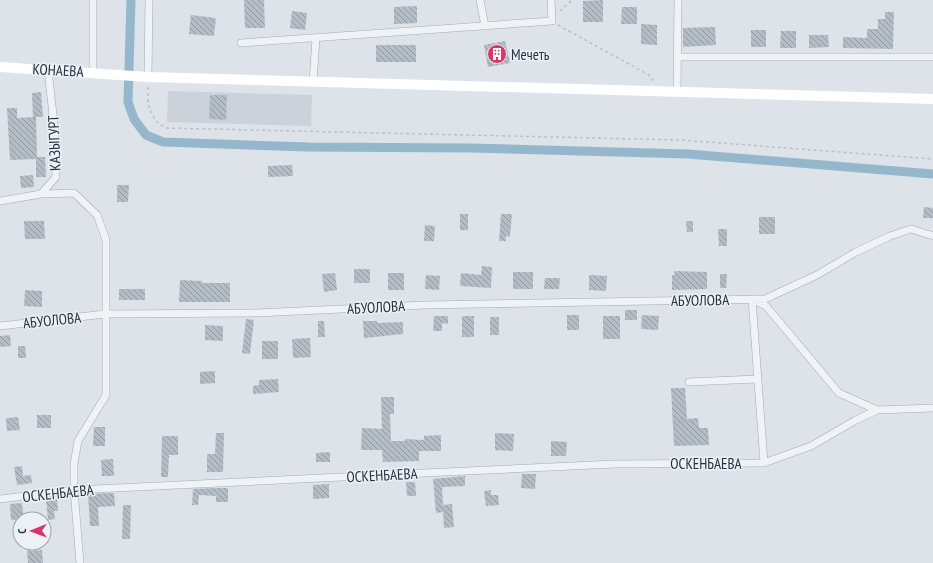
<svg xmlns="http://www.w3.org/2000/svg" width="933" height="563" font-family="'PT Sans Narrow',sans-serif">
<defs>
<pattern id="building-back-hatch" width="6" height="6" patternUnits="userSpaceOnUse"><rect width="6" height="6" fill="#b4bdc5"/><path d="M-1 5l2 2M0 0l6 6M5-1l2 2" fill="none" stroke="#929aa1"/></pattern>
</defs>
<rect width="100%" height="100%" fill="#dde3e8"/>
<path fill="#cbd2da" d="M168,91L312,95L311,126L167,122Z"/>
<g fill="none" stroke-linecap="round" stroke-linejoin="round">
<path stroke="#95b7cb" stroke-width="9" d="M131,0L128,102L134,119L146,135L163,142L308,147L470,148L688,154L933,174"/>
</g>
<path fill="url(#building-back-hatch)" d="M244,0H264L265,28H245Z
M603,0V22H583V1Z
M417,6V23L394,24V7Z
M622,7H637V24H621Z
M292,11L307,13L305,30L290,28Z
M885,12H894L893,49L843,48V37L867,38V29H878V19H885Z
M191,15L216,18L214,36L189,34Z
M641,24L657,25V45L641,44Z
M715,27L716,45L683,47V28Z
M751,30H766V47H751Z
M781,31H796V48H780Z
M809,35H828L829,47L809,48Z
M505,41L510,63L488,67L484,45Z
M376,45H416V62H376Z
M41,92L43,117H36L37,157H45L46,177H36V159L10,160L7,108H17V118L33,117L32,93Z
M210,95H227L226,120L209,119Z
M292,165L293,176L268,177V166Z
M33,175L34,187L21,188L20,176Z
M117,185H129L128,202H117Z
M924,207L933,208V218H923Z
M460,214H468V230H460Z
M501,214H512L510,237L506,236V241H499Z
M759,217H775V234H759Z
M24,221H44L45,239H25Z
M686,221H693V232H687Z
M425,225L435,226L434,241H424Z
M718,229H727V246H719Z
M482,266L492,267L491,288L460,286L461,273L481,275Z
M354,269H370V283H354Z
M674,271L707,272V289L672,290V275H675Z
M513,272H533V289H513Z
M335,273L337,290L324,292L322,274Z
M388,273H404V290H388Z
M720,274H727L726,288H720Z
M426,275L440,276L439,290L425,289Z
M589,275L607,276L606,291L589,290Z
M545,278H560L559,289H544Z
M180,280L202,281V283H230V302H179Z
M119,289H145V300H119Z
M25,290L42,291V307L24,306Z
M625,310H637V320H625Z
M567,315H579V330H567Z
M642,315L659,316L658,330L641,329Z
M434,316H448V324L442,323V331H433Z
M462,316H474V337H462Z
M603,316H620V339H603Z
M490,317H499V335H490Z
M246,319L254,320L250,354L242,353Z
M318,321H324L325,337H318Z
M363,321H377V323L403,322V334L364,338Z
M205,325L223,326V341L205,340Z
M10,335L11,346L0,347V336Z
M310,338L311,357L293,358L292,339Z
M262,341H278V359H262Z
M18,346H25L26,358H18Z
M215,371V383L200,384V372Z
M278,379L279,392L253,394V386L259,385V380Z
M671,388H685L687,419L698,418L699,428H708L709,445L674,446Z
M381,397H394V414H390L391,441H405V439L424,440V436L441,435V451H419V461L383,462L382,450H361L362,428L382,429Z
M37,415H51V428H37Z
M18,417L20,430L7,431L6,418Z
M94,427H105V446H93Z
M216,433H224L223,472H207V454H215Z
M495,433L514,434L513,451L495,450Z
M162,436H178V455H169L168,477H161Z
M551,441L567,442L566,456H551Z
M330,452V462H316V453Z
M113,459L114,476H102L101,460Z
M22,466L23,476L31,475L32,483L17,485L14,467Z
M522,474H536L535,489L521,488Z
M465,476V486L442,487L443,505L452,504L454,527L444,528L443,512L436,513L433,479Z
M406,482H415L416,496H407Z
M329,484V498L313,499V485Z
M216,488H228V502H216V496L199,495L198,505H192L193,489Z
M491,490V495H498L499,505L486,506L484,491Z
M114,493L115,506L98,507L99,526H90L88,494Z
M57,499L58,511H54L55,519L48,520L46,500Z
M22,503L24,519L11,520L10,504Z
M123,505H131L130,539H122Z
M42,550L43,563H28L27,551Z"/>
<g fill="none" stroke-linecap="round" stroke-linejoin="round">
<g stroke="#a2aab2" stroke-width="8">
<path id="minor" d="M93,0V72
M480,0L485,26
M241,43L552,21L551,0
M678,57H933
M148,77L149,0
M313,82L316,38
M677,92L678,0
M41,194L74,193L97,215L106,240V395L78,441L74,464V490L80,563
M0,201L41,194L56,177L54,124L48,70
M752,299L764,463
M754,300L766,306L839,393L877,410L933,408
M0,326L105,314L257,313L425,305L765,299L817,275L856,252L890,236L911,229L933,236
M689,382L757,379
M0,499L74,490L445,472L615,464L764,463L811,446L856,420L877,410"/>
</g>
<path stroke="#bbc1c7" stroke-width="1.5" stroke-dasharray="3 3" stroke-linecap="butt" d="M560,11L572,0
M558,25L649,75L655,83
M148,87C147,104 149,119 166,128L681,140L933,159"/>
<use href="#minor" stroke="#f0f3f6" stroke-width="7"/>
<path stroke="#fff" stroke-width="10" d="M0,67L148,77L933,99"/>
</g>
<defs>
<g id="building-disc" transform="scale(1)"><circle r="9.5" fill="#d73765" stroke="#ecf1f6"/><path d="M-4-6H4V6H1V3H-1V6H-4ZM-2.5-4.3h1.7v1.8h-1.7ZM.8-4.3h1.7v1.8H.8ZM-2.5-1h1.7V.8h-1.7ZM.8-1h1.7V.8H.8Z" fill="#fff"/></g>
</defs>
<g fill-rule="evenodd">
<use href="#building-disc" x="497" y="54"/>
</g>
<g text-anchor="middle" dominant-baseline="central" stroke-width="3" stroke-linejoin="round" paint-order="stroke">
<g font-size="15" fill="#253240" stroke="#ecf1f6" text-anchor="start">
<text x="511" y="54">Мечеть</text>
</g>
<g font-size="15" fill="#253240" stroke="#ecf1f6">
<text transform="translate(58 70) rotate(3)">КОНАЕВА</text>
<text transform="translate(54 143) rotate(-92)">КАЗЫГУРТ</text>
<text transform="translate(700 300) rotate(-1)">АБУОЛОВА</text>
<text transform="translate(376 307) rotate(-3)">АБУОЛОВА</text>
<text transform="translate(52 320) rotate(-6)">АБУОЛОВА</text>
<text x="706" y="463">ОСКЕНБАЕВА</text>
<text transform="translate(382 475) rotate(-3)">ОСКЕНБАЕВА</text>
<text transform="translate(58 493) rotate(-6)">ОСКЕНБАЕВА</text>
</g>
</g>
<g transform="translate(32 531) rotate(269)"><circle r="19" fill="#ecf1f6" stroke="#9ca5ad"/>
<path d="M0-3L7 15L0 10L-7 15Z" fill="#d73765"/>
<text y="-6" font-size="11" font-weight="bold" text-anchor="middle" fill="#253240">С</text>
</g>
</svg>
